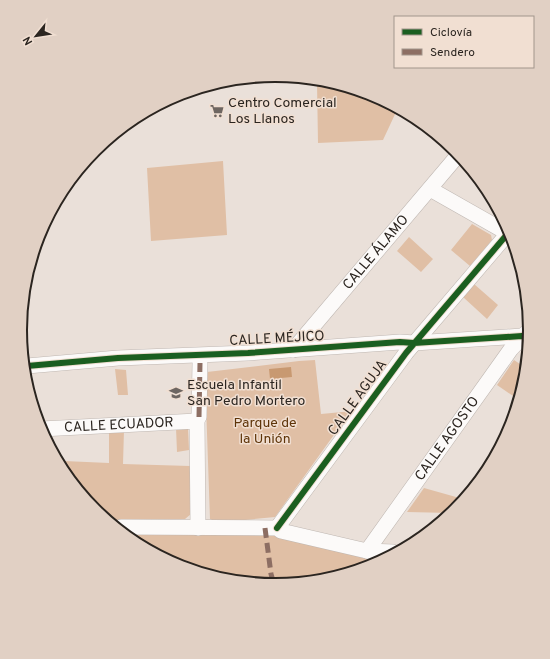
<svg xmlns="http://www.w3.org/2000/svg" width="550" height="659" font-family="Overpass,sans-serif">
<rect width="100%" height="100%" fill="#eae0d9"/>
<path fill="#e0bfa5" d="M317,83L373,94L397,110L383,140L318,143Z
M223,161L227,235L151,241L147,168Z
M472,224L491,235L492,240L470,266L451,250Z
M409,237L433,259L421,272L397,251Z
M474,284L498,305L487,319L463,297Z
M315,360L321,414L353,411L336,432L275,517L245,520H212L210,519L205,376L207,372L299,361Z
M514,360L523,366L516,398L497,385Z
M115,369L126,370L128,395H118Z
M176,428H188L189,450L177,452Z
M124,430L123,464L190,466L191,514L185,519L111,521L95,510L61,460L63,459L64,461L109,463V431Z
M424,488L456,497L460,498L454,511L451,513L407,512Z
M130,533L275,535L385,557L372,565L275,584L177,565Z"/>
<path fill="#c89971" d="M291,367L292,377L270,379L269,369Z"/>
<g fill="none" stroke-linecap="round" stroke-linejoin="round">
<g stroke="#bfb7b2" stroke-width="16">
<g id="minor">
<path d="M430,189L511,235"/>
<path id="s1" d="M293,350L459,154"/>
<path d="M27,366L118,358L248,353L400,342L414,343L522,336L529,337"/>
<path d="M199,417L200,363"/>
<path id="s2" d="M41,429L197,421L198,528"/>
<path d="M121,527L277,528L281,531L367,551L393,552"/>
<path d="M277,528L406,353L510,231"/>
<path id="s3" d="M367,551L511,349L527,332"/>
</g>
</g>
<use href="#minor" stroke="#fcfaf9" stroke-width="15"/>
<path stroke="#8d6e63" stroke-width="5" stroke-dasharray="10 5" stroke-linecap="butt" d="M199,417L200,363
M265,528L271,574L274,584"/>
<g stroke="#f1dfd2" stroke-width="8">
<path id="cycleway" d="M27,366L118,358L248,353L400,342L414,343L522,336L529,337
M277,528L406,353L510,231"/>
</g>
<use href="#cycleway" stroke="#1b5e20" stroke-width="6"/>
</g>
<defs>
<g id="supermarket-bare" transform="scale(1.08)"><path d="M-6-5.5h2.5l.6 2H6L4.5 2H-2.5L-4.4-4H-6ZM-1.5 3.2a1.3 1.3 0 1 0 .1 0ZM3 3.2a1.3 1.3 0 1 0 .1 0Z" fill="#6e6661" stroke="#f1dfd2" stroke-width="2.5" paint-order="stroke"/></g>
<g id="school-bare" transform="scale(1.08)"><path d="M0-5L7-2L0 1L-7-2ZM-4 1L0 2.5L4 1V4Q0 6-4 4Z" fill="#6e6661" stroke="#f1dfd2" stroke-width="2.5" paint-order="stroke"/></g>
</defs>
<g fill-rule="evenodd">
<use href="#supermarket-bare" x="217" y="111"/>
<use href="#school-bare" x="176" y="393"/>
</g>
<g text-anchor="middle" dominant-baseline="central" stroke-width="3" stroke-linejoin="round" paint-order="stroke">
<g font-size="14" fill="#2b2520" stroke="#f1dfd2" text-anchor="start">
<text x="228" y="103">Centro Comercial<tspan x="228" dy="16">Los Llanos</tspan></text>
<text x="187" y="385">Escuela Infantil<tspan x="187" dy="16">San Pedro Mortero</tspan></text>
</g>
<g font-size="14" fill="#2b2520" stroke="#f1dfd2">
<text stroke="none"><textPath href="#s1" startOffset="128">CALLE ÁLAMO</textPath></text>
<text transform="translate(277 339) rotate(-3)">CALLE MÉJICO</text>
<text transform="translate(358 398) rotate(-54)">CALLE AGUJA</text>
<text stroke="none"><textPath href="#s2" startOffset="78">CALLE ECUADOR</textPath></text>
<text stroke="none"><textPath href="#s3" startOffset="138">CALLE AGOSTO</textPath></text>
</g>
<g font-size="14" fill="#5e3408" stroke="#f1dfd2">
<text x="265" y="423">Parque de<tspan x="265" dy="16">la Unión</tspan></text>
</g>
</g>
<path d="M0 0H550V659H0ZM27 330a248 248 0 1 1 496 0a248 248 0 1 1-496 0Z" fill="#e1d0c4" fill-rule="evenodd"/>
<path fill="none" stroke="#2b2520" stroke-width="2" d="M27 330a248 248 0 1 1 496 0a248 248 0 1 1-496 0Z"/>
<rect x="394" y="16" width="140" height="52" fill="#f1dfd2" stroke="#a2958b"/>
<rect x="402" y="29" width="20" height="6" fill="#1b5e20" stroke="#a2958b"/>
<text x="430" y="36" font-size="12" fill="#2b2520">Ciclovía</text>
<rect x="402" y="49" width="20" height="6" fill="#8d6e63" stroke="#a2958b"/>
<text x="430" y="56" font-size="12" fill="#2b2520">Sendero</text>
<g transform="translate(36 36) rotate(240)" stroke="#f1dfd2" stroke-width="3" paint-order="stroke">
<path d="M0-3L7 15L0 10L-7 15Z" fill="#2b2520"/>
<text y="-6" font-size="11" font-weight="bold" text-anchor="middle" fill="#2b2520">N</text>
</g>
</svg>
